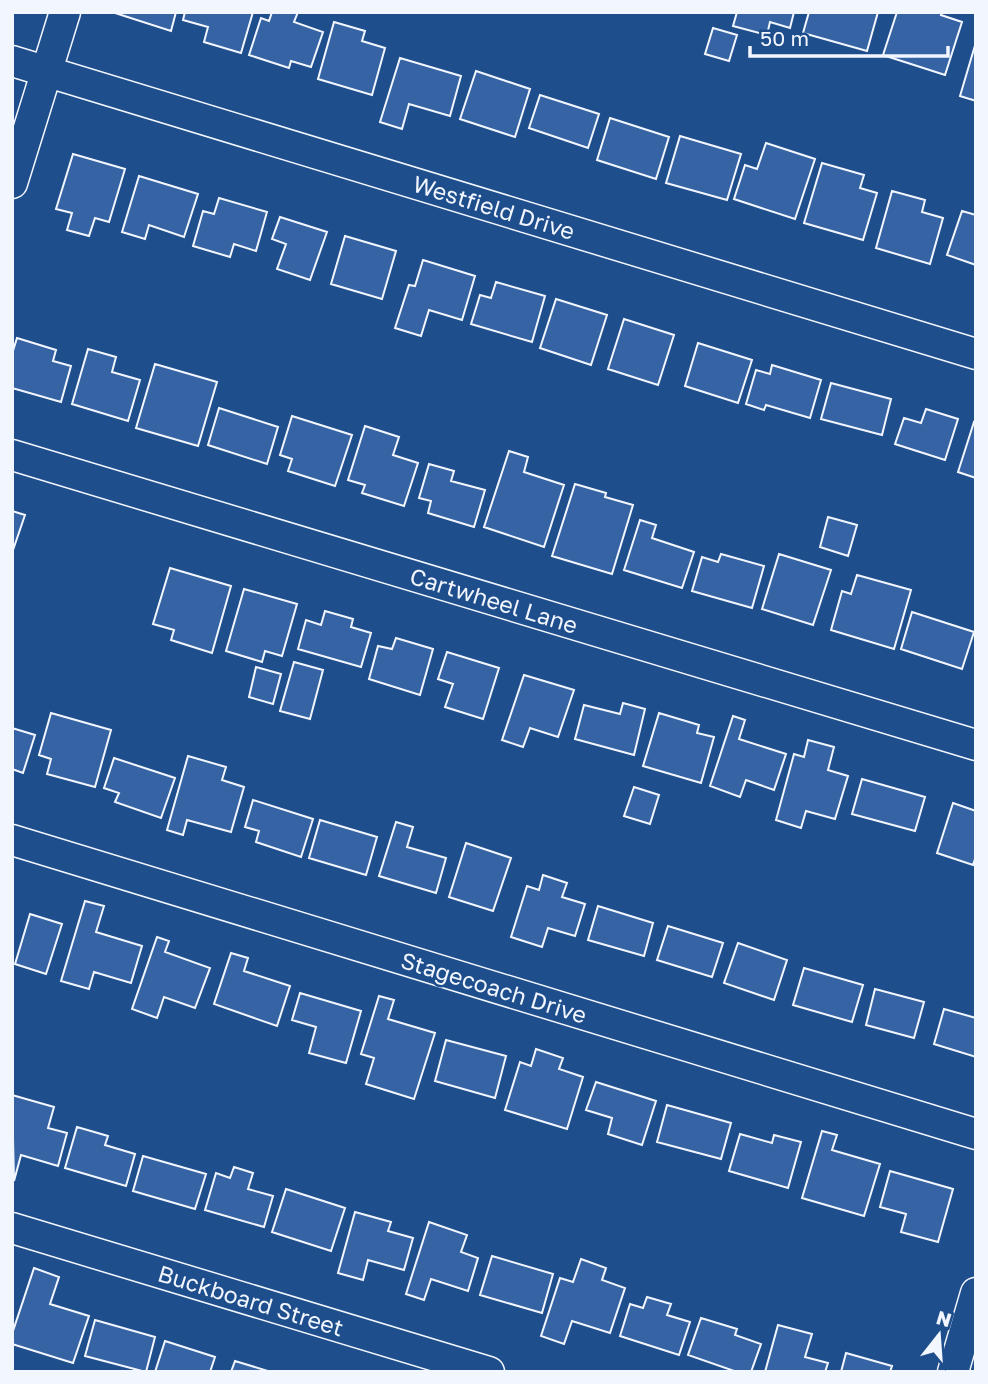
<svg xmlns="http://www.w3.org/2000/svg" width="988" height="1384" font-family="'Golos Text',sans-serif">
<rect width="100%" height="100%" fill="#1f4e8c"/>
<path fill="#3563a3" stroke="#f2f6ff" stroke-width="2" d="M112,12H176L171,31Z
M185,12H253L241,53L204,42L208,27L183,20Z
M272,12H298L294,22L323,32L311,67L291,61L289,68L249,55L261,18L269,21Z
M737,12H794L790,28L770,22L767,35L733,26Z
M809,12H878L867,51L803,33Z
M897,12H942L941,15L962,22L945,75L883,55Z
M334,22L365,31L362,41L385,48L372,95L318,79Z
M713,28L737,35L729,61L705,54Z
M976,42V101L960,96Z
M400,58L461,76L450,116L409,104L402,129L380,122Z
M476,71L530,89L515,137L460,119Z
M540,95L599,114L588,148L529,128Z
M610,118L669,137L656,179L597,160Z
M680,136L741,154L727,200L666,183Z
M766,143L815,159L795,219L734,199L745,165L757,169Z
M73,154L125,169L109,222L95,218L89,236L67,230L72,213L56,209Z
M822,163L864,175L860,188L877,193L863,240L804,223Z
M139,176L198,194L184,237L149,225L145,239L122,232Z
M892,191L925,200L922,212L943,218L930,264L876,248Z
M219,198L267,212L256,251L234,244L230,257L193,246L203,211L214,214Z
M962,211L976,215V265L947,255Z
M280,217L327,232L310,280L277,269L286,244L272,239Z
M345,236L396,251L382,299L331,284Z
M423,260L475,276L462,320L429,310L421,336L395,328L409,285L415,286Z
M496,282L545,296L532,342L471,324L480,295L491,298Z
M556,299L607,315L591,365L540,348Z
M624,319L674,335L658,385L608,369Z
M17,338L56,350L53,361L71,366L61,402L12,388V354Z
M698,343L752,360L738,403L685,386Z
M88,349L116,357L112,372L140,380L128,421L72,404Z
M155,364L217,382L198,446L136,428Z
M772,365L821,380L810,418L766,405L764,410L746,404L756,370L770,374Z
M831,383L891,399L882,435L821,419Z
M219,408L278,427L267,464L208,445Z
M926,409L958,419L945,460L895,444L904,418L921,423Z
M292,416L352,435L335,486L288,471L292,459L280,455Z
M974,422L976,423V478L958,472Z
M365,426L399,437L393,455L418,463L404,506L362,493L365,485L348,480Z
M509,451L528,457L524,472L564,485L544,547L484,527Z
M429,464L454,471L451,481L485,490L474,527L428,513L431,501L419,498Z
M575,484L606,493L605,497L633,505L612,574L552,556Z
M12,511L25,515L12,553Z
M828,517L857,525L848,556L820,547Z
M640,520L656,525L652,538L694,552L682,588L624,570Z
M721,554L764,566L752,608L692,591L702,557L718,562Z
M779,554L831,570L813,625L762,609Z
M170,568L231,586L212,653L171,640L174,630L153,624Z
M857,575L911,590L894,649L831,630L842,591L851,594Z
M244,589L297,604L282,656L265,651L262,662L226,651Z
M325,611L353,619L351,627L371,633L361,667L298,649L306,620L321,625Z
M912,612L974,632L962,669L901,649Z
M396,638L433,649L420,695L369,679L378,646L392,649Z
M447,652L499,668L483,719L445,707L453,684L438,679Z
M294,662L323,670L310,719L280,711Z
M256,667L281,674L273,704L249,697Z
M524,675L574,690L558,737L530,728L523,747L502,740Z
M623,703L645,709L634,755L575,739L584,705L620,714Z
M51,713L111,730L95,787L47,774L51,759L39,755Z
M659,713L699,725L697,733L714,737L701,783L643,766Z
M733,716L745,720L739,739L786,754L774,790L746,780L740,797L710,786Z
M12,728L35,735L23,773L12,769Z
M808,740L834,747L828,770L848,776L835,819L806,811L801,828L776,820L794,754L804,757Z
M188,756L226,767L222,780L244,787L231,832L187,820L183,835L167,830Z
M114,758L175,778L161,818L115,802L119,793L104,788Z
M862,779L925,797L915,831L852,814Z
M634,787L659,795L650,824L624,816Z
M253,800L313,819L301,857L256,842L259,831L245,827Z
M953,803L976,811V856L973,865L937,853Z
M320,820L377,837L366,875L309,858Z
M396,822L413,827L407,847L446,858L436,893L379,876Z
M466,843L511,858L493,911L449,897Z
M543,875L567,883L562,897L585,904L575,936L548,928L542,947L511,937L527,886L539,890Z
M85,901L104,906L96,932L142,946L131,983L94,972L89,989L61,981Z
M598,906L653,923L644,956L588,940Z
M30,914L62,924L46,974L15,964Z
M668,926L723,943L712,977L657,960Z
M157,937L169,941L165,952L210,968L195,1008L164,997L157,1018L132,1009Z
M738,943L787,960L774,1000L724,983Z
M231,953L248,958L244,971L290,986L277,1026L214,1004Z
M804,968L863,985L852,1022L793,1005Z
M875,989L924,1002L914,1038L866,1025Z
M300,993L361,1011L346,1063L309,1053L316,1027L292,1020Z
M379,996L394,1000L388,1019L435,1033L414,1099L366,1084L374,1058L361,1054Z
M944,1009L976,1018V1057L934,1044Z
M446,1040L506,1056L495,1098L435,1081Z
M536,1049L563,1058L559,1069L583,1077L567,1129L505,1110L520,1062L531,1066Z
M596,1082L656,1101L642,1145L608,1134L612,1118L586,1110Z
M12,1095L54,1107L48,1128L67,1133L58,1166L21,1155L14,1181Z
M667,1105L731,1123L721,1159L657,1142Z
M77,1127L108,1136L105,1145L135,1154L126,1186L65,1168Z
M822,1131L837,1135L832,1150L880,1164L864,1216L802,1198Z
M740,1134L772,1143L774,1135L801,1142L788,1188L729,1171Z
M143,1156L206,1174L195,1209L133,1191Z
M234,1167L253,1173L248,1189L273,1196L264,1227L205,1210L216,1173L230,1178Z
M890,1171L953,1189L938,1242L901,1232L906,1214L880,1207Z
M286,1189L345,1208L331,1251L272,1232Z
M355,1212L391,1222L388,1231L413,1238L404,1270L368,1260L363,1280L338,1273Z
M429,1222L467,1235L461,1252L478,1258L468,1291L431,1279L424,1300L406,1294Z
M492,1256L553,1274L542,1313L480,1295Z
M581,1259L606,1268L602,1280L625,1288L610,1333L572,1321L564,1344L541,1336L560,1278L573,1282Z
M34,1268L59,1277L50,1304L89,1316L73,1363L12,1344V1334Z
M647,1297L671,1304L667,1315L690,1322L679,1355L620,1336L630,1304L643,1308Z
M701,1318L737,1329L735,1335L761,1344L751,1372H737L688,1355Z
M95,1320L155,1337L146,1372L85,1356Z
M778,1325L812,1334L805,1357L828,1363L825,1372H765Z
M165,1341L215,1357L210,1372H155Z
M846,1353L892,1366L890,1372H841Z
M235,1361L271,1372H231Z"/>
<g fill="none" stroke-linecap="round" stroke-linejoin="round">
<g stroke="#f2f6ff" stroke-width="33">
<path id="minor" d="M12,61L976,354
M12,183L65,12
M12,455L976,745
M12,840L976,1134
M12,1228L489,1372
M953,1372L976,1293"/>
</g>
<use href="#minor" stroke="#1f4e8c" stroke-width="30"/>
</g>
<g text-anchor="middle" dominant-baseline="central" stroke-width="5" stroke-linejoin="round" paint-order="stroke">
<g font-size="23" fill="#f2f6ff" stroke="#1f4e8c">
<text transform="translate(494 207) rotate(17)">Westfield Drive</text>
<text transform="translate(494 600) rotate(17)">Cartwheel Lane</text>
<text transform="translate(494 987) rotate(17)">Stagecoach Drive</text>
<text transform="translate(251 1300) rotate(17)">Buckboard Street</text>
</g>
</g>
<rect width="988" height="1384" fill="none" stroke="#f2f6ff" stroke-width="28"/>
<g transform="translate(939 1335) rotate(17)" stroke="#1f4e8c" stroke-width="5" paint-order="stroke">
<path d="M0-5L12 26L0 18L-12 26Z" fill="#f2f6ff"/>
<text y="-10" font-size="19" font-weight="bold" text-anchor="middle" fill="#f2f6ff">N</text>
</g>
<path d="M750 46v10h198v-10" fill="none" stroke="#f2f6ff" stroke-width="3.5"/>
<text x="760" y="46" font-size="21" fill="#f2f6ff" stroke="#1f4e8c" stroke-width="5" paint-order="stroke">50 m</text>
</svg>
